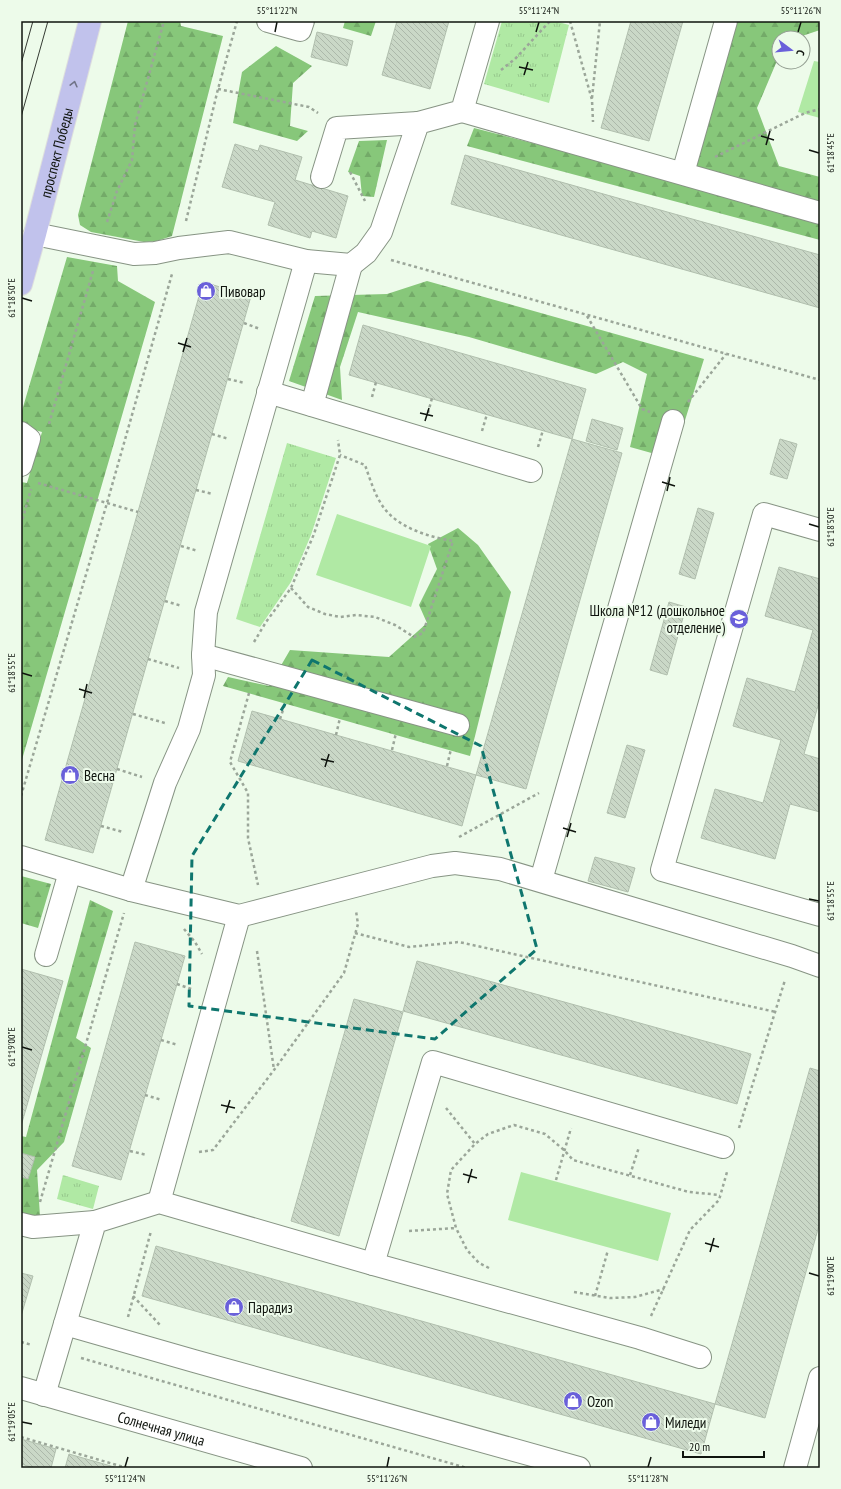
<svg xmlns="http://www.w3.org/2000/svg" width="841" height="1489" font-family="'PT Sans Narrow',sans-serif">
<defs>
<pattern id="grass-tufts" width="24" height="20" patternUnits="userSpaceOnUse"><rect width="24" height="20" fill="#b0e9a4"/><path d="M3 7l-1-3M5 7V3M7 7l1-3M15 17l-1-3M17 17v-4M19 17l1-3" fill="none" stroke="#96c78c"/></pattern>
<pattern id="forest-firs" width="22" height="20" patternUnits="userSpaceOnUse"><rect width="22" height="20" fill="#87c77a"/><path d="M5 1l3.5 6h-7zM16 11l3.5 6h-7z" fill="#73aa68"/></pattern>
<pattern id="building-back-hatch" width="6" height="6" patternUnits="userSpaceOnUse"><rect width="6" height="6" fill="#cad8c7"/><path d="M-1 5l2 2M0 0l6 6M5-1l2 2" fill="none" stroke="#acb8aa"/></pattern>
</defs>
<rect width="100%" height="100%" fill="#edfbea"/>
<path fill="url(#grass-tufts)" d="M502,21H555L569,25L549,103L484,84Z
M287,443L336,458L311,535L291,582L260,627L236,619Z
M63,1175L99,1186L93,1209L57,1199Z"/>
<path fill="url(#forest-firs)" d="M128,21H180L181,26L223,36L172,236L157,241L144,242L91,232L80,225L78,215Z
M345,21H376L371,36L343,28Z
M737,21H820V30L796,38H779V56L757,108L779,166L820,177V240L467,146L474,128L690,184Z
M276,46L312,66L293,83L290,126L308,131L297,141L233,123L242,72Z
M387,140L374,197L362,196L360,176L348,172L359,141Z
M67,257L117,266L118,281L155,302L21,763V482L27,483L42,432L21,426V414Z
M427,281L704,359L673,459L630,447L647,374L623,362L596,374L469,337L358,312L340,367L342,400L289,381L315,296L387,294Z
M458,528L478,545L511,592L470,756L223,686L228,677L269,686L290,650L389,657L427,623L419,605L437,569L428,544Z
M21,876L51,884L38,928L21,923Z
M90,900L113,911L76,1038L91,1048L64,1142L37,1170L40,1216L21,1214V1136L26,1137Z"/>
<path fill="#b0e9a4" d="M814,61L820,62V118L798,112Z
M337,514L431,546L411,607L316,575Z
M521,1172L671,1213L658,1261L508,1220Z"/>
<path fill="url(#building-back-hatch)" stroke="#b1bfae" d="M397,21H449L430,89L382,75Z
M631,21H683L649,141L601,128Z
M317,32L353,41L347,66L311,57Z
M235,144L258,151L260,145L302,157L295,180L348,196L336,238L312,231L310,238L268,225L275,202L222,187Z
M465,155L820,255V308L451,204Z
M203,282L251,296L93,853L45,840Z
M363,325L586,389L572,439L349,375Z
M592,419L623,428L617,450L586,441Z
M572,439L622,453L526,789L476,775Z
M780,439L797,444L787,479L770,474Z
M698,508L714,513L695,579L679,574Z
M779,567L820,579V699L804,754L820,759V812L790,804L775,859L701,838L715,789L763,803L781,740L733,726L747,678L795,692L813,630L765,616Z
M669,602L686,607L667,675L650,670Z
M252,711L476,775L462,826L238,761Z
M627,745L645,750L625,818L607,813Z
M595,857L635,868L628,892L588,881Z
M135,942L185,956L121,1180L72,1166Z
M417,961L751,1054L737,1104L403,1011Z
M21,969L63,981L21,1126Z
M354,999L403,1012L339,1236L291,1221Z
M810,1068L820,1071V1222L765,1418L715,1404Z
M21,1153L35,1157L28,1179L21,1177Z
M156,1246L715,1404L701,1454L142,1296Z
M21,1273L33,1276L21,1316Z
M21,1439L56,1449L51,1468H34L21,1464Z
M69,1454L118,1468H65Z"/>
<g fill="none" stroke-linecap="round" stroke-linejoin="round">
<g stroke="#879484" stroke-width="24">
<g id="minor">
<path d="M268,21L300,30L303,21"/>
<path d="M462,111L820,213"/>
<path d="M683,173L726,21"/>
<path d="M322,177L337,128L418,123"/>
<path d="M35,234L134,254L155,253L179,248L229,242L306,261L351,265L366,253L381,232L418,123L462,111L488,21"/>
<path d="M268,392L531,471"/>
<path d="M312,405L351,265"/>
<path d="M21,433L29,439L21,465"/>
<path d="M820,530L764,514L662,870L820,915"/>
<path d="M203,655L458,725"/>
<path d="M21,857L131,890L239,916L432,866L455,863L500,869L792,956L820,966"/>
<path d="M541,880L673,421"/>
<path d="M131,890L165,783L189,729L204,675L203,655L206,612L306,261"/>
<path d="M46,955L70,872"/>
<path d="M159,1202L239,916"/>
<path d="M21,1224L33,1227L95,1222"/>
<path d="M373,1264L433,1062L723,1147"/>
<path d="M65,1324L194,1361L579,1468"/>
<path id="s1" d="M21,1388L301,1468"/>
<path d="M44,1395L95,1222L159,1202L373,1264L640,1338L700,1357"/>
<path d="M795,1468L820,1378"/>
</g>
</g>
<g stroke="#dddedd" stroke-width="24">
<g id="major">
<path id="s2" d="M21,284L35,234L90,21"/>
</g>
</g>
<path stroke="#9ba699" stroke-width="2.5" stroke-dasharray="3 3" stroke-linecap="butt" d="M570,21L592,100L593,122
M501,70L515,59L550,21
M218,89L309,107L318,113
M592,98L600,21
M715,157L805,113L820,109
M350,172L365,201
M186,221L218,89L237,21
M107,222L117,191L132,160L135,125L164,21
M391,260L820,380
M587,316L642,409L650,412
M244,323L260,329
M228,379L245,383
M372,397L376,382
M688,402L726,354
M428,413L432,398
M49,424L93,271
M482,431L487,414
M212,434L229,439
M538,447L543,430
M38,483L138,512
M196,490L213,494
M21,525L31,489
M181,546L198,551
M291,588L308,607L325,614L340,617L356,615L375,617L395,625L414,637L423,633L453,541C429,537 399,528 384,508C375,496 370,479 365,465L340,455
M165,601L182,606
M254,642L266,622L291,588L314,534L340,455L338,440
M148,659L179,668
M249,693L230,762L248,793V838L258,885
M133,714L165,723
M280,719L285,704
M336,735L340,718
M392,750L396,733
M447,766L451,749
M117,769L142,777
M21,796L107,503L172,274
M101,826L123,832
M459,837L539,793
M184,929L195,942L202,954
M355,933L409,947L459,942L776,1012
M257,951L274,1070
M177,984L194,990
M161,1040L178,1045
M145,1095L162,1100
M446,1108L475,1144
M739,1128L785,980
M130,1151L147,1155
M199,1152L213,1150L274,1070L344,973L358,924L356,911
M630,1175L639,1147
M556,1180L571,1128
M40,1202L124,913
M409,1231L456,1228
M489,1268L479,1263L467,1250L456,1228L447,1194L451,1170L475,1144L488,1134L514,1125L545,1134L564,1150L573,1160L689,1192L720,1195
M574,1292L610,1298L635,1297L664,1289
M133,1296L160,1325
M595,1296L608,1250
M651,1316L690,1230L719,1200L727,1172
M128,1317L151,1231
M21,1342L32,1345
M81,1358L467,1468
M21,1437L127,1468"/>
<use href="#minor" stroke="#fff" stroke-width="22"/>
<use href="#major" stroke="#c1c2ec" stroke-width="22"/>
<path stroke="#353b33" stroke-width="1" d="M21,64L33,21
M21,117L48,21"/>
</g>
<defs><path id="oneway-chevron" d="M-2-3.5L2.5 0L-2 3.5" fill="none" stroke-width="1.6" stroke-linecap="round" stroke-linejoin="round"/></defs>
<use stroke="#717488" href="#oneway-chevron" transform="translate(74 84) rotate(-76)"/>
<path fill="none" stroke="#0f766e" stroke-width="3" stroke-dasharray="8 5" stroke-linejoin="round" d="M312,660L481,746L537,949L435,1039L189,1006L192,856Z"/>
<path fill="none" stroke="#0f140e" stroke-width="1.5" d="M275,32L277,22M536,32L539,22M798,32L801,22M519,67L533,70M524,75L528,62M761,136L774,140M766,145L770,131M809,150L819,153M22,298L32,301M178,343L191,347M183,352L187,338M420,413L433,416M425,421L429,408M662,482L675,486M667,491L670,477M809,524L819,527M22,673L32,676M79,689L92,693M84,698L87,684M321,759L334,762M325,767L329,754M563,828L576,832M567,837L571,823M809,899L819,901M22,1047L32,1050M221,1105L235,1108M226,1113L230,1100M463,1174L477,1178M468,1183L472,1169M705,1243L719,1247M710,1252L714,1238M809,1273L819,1276M22,1422L32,1424M125,1467L128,1457M387,1467L389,1457M648,1467L651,1457"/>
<defs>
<g id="shop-disc" transform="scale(1)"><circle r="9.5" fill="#6a60da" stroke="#edfbea"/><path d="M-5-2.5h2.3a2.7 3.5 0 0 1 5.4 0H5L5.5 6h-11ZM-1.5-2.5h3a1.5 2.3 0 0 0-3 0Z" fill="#fff"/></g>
<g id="school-disc" transform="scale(1)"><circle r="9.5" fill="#6a60da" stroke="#edfbea"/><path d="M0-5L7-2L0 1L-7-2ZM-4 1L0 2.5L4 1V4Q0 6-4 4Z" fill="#fff"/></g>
</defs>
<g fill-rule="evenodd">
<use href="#shop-disc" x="206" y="291"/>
<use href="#school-disc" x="739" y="619"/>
<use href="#shop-disc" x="70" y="775"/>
<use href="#shop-disc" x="234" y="1307"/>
<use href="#shop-disc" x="573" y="1401"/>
<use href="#shop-disc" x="651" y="1422"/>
</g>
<g text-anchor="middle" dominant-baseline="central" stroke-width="4" stroke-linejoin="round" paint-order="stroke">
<g font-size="15" fill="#0f140e" stroke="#edfbea">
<text stroke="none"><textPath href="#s2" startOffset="136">проспект Победы</textPath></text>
<text stroke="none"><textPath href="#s1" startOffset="146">Солнечная улица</textPath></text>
</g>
<g font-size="15" fill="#0f140e" stroke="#edfbea" text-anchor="start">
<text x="220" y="291">Пивовар</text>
<text x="725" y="610" text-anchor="end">Школа №12 (дошкольное<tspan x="725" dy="17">отделение)</tspan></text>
<text x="84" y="775">Весна</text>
<text x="248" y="1307">Парадиз</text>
<text x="587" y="1401">Ozon</text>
<text x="665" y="1422">Миледи</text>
</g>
</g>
<rect width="841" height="1489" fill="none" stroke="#edfbea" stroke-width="44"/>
<g transform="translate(791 50) rotate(106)"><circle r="19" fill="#edfbea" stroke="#949f92"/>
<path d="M0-3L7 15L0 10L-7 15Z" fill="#6a60da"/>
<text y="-6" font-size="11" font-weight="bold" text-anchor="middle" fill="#0f140e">С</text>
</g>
<path d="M683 1451v6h81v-6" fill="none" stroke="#0f140e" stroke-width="2"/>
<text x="689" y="1451" font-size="12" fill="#0f140e" stroke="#edfbea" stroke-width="3" paint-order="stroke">20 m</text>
<rect x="22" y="22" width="797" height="1445" fill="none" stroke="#0f140e" stroke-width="1.5"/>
<g font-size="10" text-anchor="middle" fill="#0f140e">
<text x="277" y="14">55°11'22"N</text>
<text x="539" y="14">55°11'24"N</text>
<text x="801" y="14">55°11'26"N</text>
<text transform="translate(830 153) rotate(-90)" y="4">61°18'45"E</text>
<text transform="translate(11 298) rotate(-90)" y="4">61°18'50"E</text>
<text transform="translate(830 527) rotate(-90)" y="4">61°18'50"E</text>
<text transform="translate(11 673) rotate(-90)" y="4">61°18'55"E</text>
<text transform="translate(830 901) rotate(-90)" y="4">61°18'55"E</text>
<text transform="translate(11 1047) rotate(-90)" y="4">61°19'00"E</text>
<text transform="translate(830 1276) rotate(-90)" y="4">61°19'00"E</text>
<text transform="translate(11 1422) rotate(-90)" y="4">61°19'05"E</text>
<text x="125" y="1482">55°11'24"N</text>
<text x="387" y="1482">55°11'26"N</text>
<text x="648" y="1482">55°11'28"N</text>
</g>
</svg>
